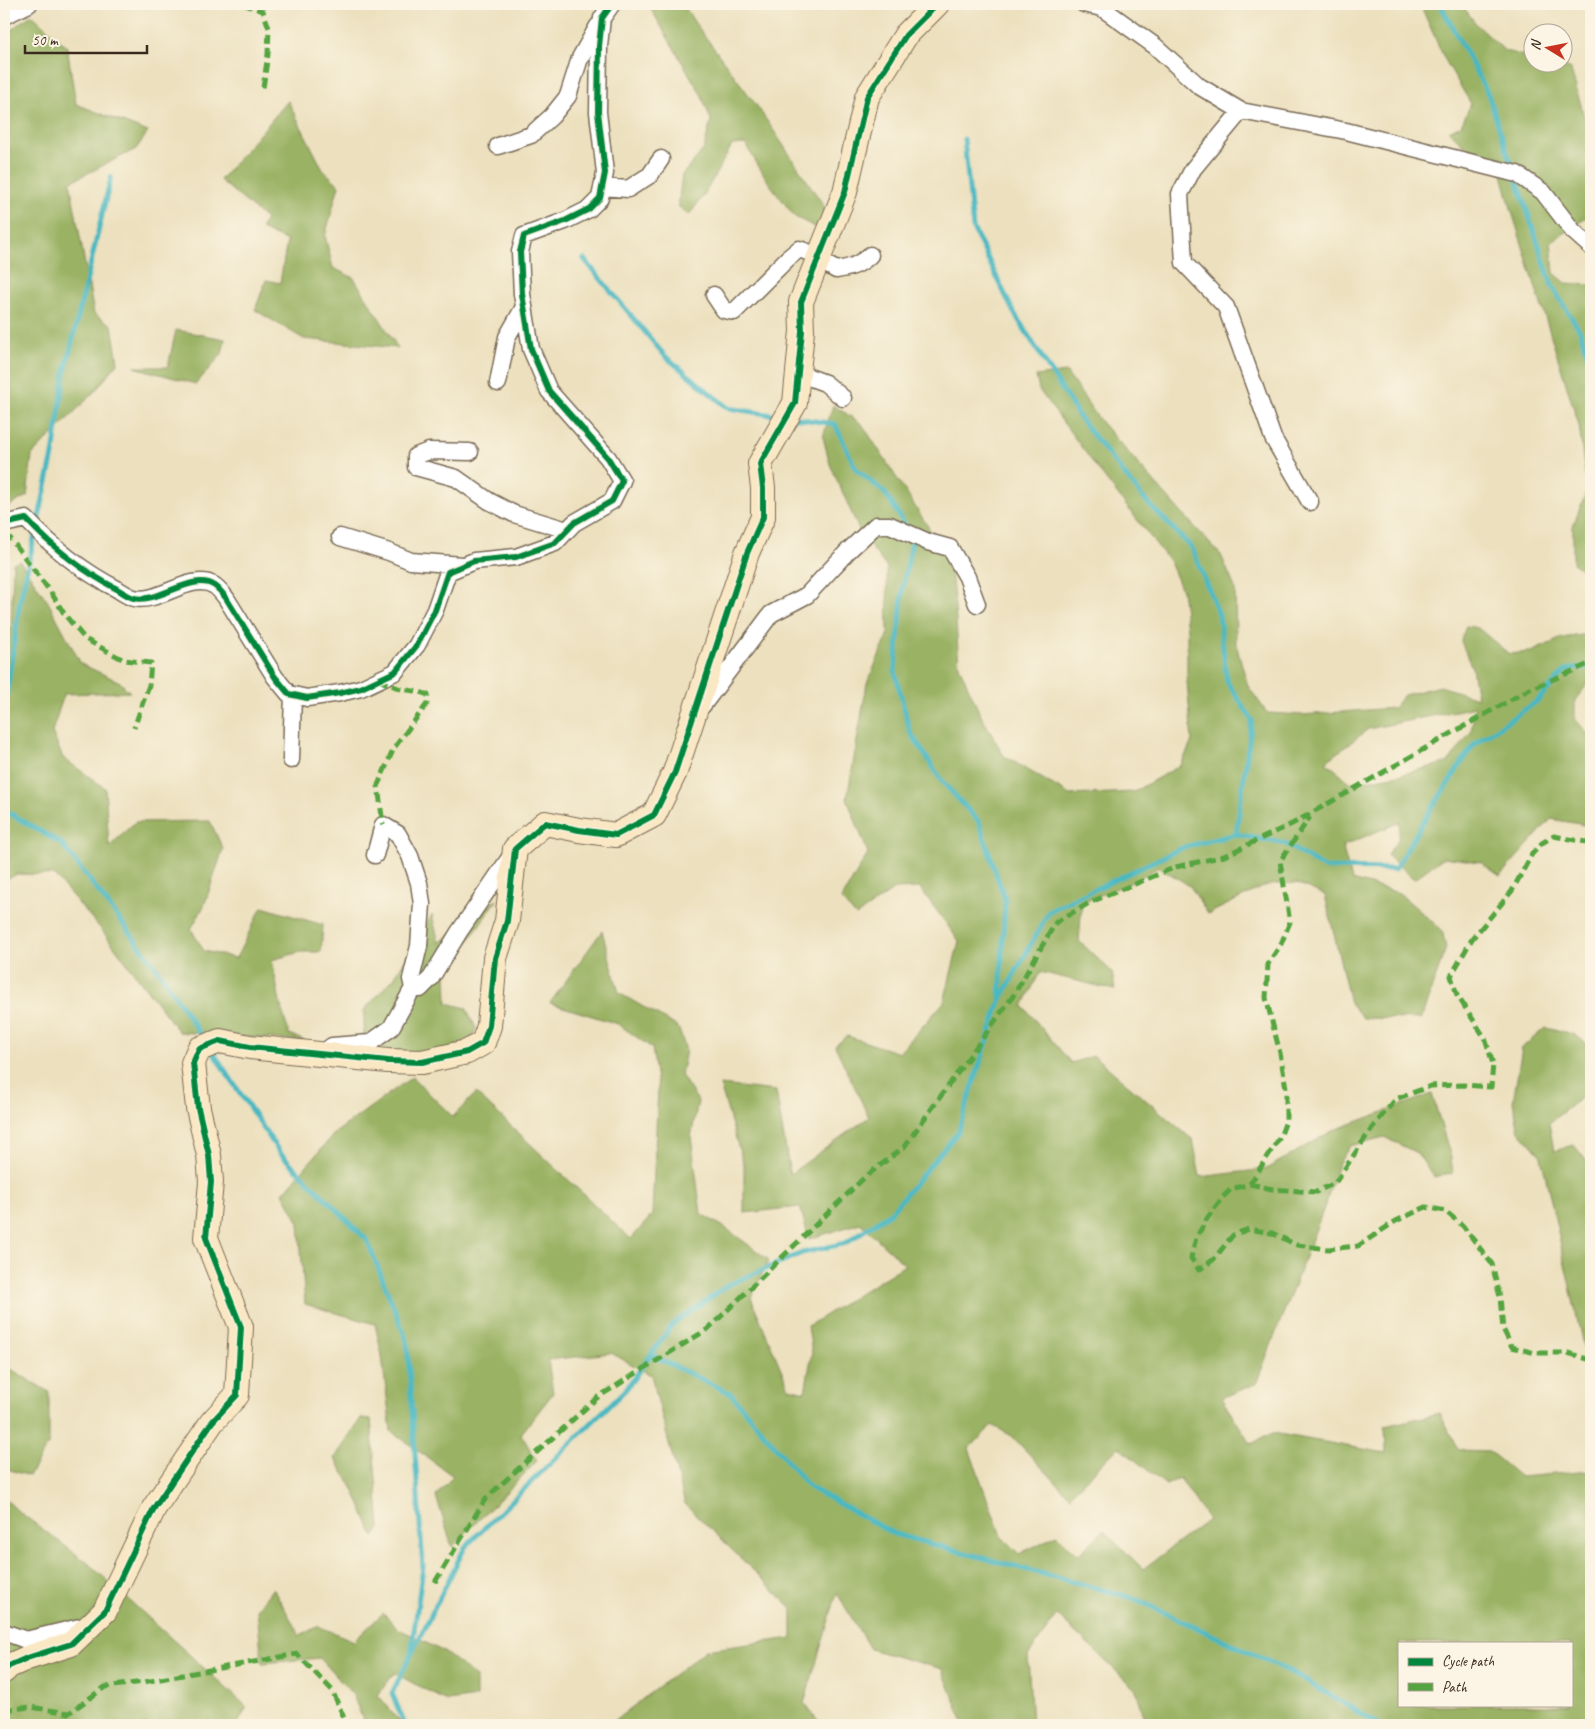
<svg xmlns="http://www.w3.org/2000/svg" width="1595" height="1729" font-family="Caveat,sans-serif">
<rect width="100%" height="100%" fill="#fcf5e5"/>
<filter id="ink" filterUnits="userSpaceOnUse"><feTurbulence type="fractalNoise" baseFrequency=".02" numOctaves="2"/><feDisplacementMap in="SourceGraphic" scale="10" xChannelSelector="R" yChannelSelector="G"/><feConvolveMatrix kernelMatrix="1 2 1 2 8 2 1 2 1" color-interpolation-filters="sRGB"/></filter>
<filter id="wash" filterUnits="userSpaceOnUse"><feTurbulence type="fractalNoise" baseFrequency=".0096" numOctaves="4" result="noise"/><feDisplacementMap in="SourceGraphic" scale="20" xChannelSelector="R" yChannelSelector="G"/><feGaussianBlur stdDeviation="1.12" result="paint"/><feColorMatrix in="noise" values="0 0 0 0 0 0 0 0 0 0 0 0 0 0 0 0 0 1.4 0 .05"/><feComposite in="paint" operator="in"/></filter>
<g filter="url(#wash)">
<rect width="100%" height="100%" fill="#ece0be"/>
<path fill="#9ab264" stroke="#6a6e41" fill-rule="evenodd" d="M648,4H683L695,23L757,106L824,206L825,221L817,228L795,217L769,183L745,144L732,145L704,195L689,215L678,206L682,175L704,149L711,120L702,96Z
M1420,4H1461L1477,25L1505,51L1532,58V62L1562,63L1571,70L1591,141V214L1551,242L1554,273L1566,283L1591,285V576L1573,563V526L1587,490L1579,425L1512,212L1498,159L1468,149L1449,131L1461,125L1471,104L1444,58Z
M32,15L67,47L76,104L148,132L136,149L70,182L94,314L112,325L118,363L95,391L32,455L27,496L4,509V160L10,148L4,141V39L18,24Z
M288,101L323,170L339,185L325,236L333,268L354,278L398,348L304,339L255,310L266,280L280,283L287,241L261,229L266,219L220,180Z
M176,330L225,339L222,354L196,384L134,367H168Z
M1066,372L1101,422L1179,510L1221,555L1235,588L1236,644L1248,686L1267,713L1302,715L1393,708L1404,695L1440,686L1477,698L1472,668L1461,641L1466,626L1478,628L1509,654L1531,652L1562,638L1582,635L1591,636V680L1575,700V719L1591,737V826L1551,819L1500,876L1480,862L1444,857L1414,879L1387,855L1398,840L1400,822L1342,846L1352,880L1399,893L1442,930L1446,948L1421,1019L1363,1018L1350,1003L1325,895L1296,883L1267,885L1208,914L1190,886L1159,867L1130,883L1082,902L1079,941L1112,972L1115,990L1040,972L1023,1006L1071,1063L1094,1056L1193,1140L1200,1177L1266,1169L1334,1130L1432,1094L1451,1158L1453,1173L1434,1177L1417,1153L1384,1137L1350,1146L1338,1164L1324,1208L1256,1384L1221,1398L1251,1444L1273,1433L1386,1453L1385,1426L1440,1413L1458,1450L1489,1451L1520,1477L1591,1471V1725H1147L1136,1690L1057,1615L1028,1656L1032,1725H965L942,1669L870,1649L837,1593L804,1703L821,1725H609L706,1650L792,1638V1608L685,1504L651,1375L611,1353L548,1360L553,1393L521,1434L537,1461L452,1547L436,1496L453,1476L391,1431L382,1356L375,1324L305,1304L299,1223L283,1193L335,1133L412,1077L453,1117L476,1093L631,1239L652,1215L658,1087L652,1048L618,1024L550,1003L602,931L619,993L678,1027L686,1050L681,1075L698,1101L691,1137L701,1214L724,1227L769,1260L751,1298L789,1388L805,1392L812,1353L808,1326L905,1265L860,1223L809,1239L800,1207L744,1213V1166L720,1085L776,1091L790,1174L869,1117L835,1046L847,1036L899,1053L944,1002L959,941L920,888L894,889L856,916L841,900L868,853L847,799L867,683L888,636L887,568L860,532L830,464L823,437L833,405L862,424L950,561L955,607L959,666L980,714L1004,756L1070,795L1133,792L1181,765L1192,741L1187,681V629L1182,590L1170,562L1100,472L1039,390L1036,376ZM1475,707L1471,732L1449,762L1399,775L1351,783L1326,762L1368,729ZM992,1425L1012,1436L1069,1496L1119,1447L1166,1485L1180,1478L1208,1520L1143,1569L1104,1530L1078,1555L1057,1535L1019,1554L1001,1536L969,1449ZM1399,1643H1571V1705H1399Z
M20,561L48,602L81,664L120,682L130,692L64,694L52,732L63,758L105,788L109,847L135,822L210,821L223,849L204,906L191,929L204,951L236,958L262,907L323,925L321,952H300L272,960L280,1003L289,1034L305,1041L179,1032L101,929L54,875L17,874L4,881V645L11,628L13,563Z
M497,900L446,972L447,1003L466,1008L476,1028L473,1038L437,1054L364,1053V1010L394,978L432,915L439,943Z
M1545,1028L1574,1034L1591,1047V1090L1549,1123L1554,1151L1574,1145L1591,1167V1381L1541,1156L1519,1131L1513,1102L1522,1048Z
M4,1365L49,1392V1443L29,1476L4,1468Z
M361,1418L371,1419L380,1528L374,1537L353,1489L335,1458Z
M4,1498L18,1511L88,1563L247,1707L237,1725H4Z
M273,1588L300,1636L318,1626L354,1641L383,1613L399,1629L444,1652L476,1677V1697L447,1701L394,1673L378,1695L403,1725H365L353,1695L320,1658L262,1663L257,1609Z"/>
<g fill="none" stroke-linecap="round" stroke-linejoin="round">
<path stroke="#4ab8c2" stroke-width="5" d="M1440,4L1488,94L1513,170
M964,139L973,228L1013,311L1081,420L1144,499L1192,548L1219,615L1227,682L1252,720L1236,834
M1517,180L1552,286L1580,331L1591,365
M584,259L665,356L728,408L779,416
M795,418L835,424L856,469L885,493L907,528
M37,526L53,455L65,372L111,177
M913,537L903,586L895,672L910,732L942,781L979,822L1005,900L1000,999
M4,712L20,601L35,534
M4,810L62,844L158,970L204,1040
M212,1051L280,1153L367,1240L407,1341L423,1567L411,1652
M651,1355L730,1393L809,1487L894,1534L1133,1598L1289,1671L1380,1725
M405,1725L392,1693L465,1547L626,1389L673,1324L728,1285L802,1253L846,1243L890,1213L958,1132L1000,1001L1049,911L1184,847L1236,834L1286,844L1324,868L1395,869L1423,822L1474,744L1536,702L1566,670L1591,666"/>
</g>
</g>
<g filter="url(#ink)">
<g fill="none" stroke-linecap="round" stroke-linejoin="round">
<g stroke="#796a56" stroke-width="19">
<path id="street" d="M1084,4L1102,8L1155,46L1199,86L1241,111L1346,131L1517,174L1543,192L1573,231L1591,247
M4,16L29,4
M1241,111L1193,169L1180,194L1184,263L1226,307L1273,438L1310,502
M498,146L531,135L552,116L568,96L580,58L598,26
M602,187L628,189L650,175L661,159
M714,295L724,310L734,312L787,259L799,249L819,256L826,264L836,270C850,268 860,265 870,255
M798,373L825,383L843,398
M498,383L507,337L524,307
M470,452L429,451L416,456V467L456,478L489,501L514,514L567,530
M4,524L26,519C53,548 82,571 117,589C122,592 129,597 134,598C159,604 192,571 215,586C219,589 223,594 226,598L275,677L289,694L307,698L340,693L361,688L395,672L417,645L435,610L448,572L474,561L516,557L555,543L574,523L612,501L622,481L608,458L549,391L531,349L522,294L520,252L524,236L565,221L589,209L600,198L605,173L598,112L599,46L602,18L612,4
M340,537L389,552L411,561L462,565
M702,706L771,614L807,595L848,551L876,525H890L928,542L950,548L967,577L977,604
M291,760L293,695
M375,855L383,825L398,834L410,856L419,883L422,904L419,946L411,979L413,988L420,989L431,978L459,932L513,853
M328,1049L332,1046L370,1043L391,1028L413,988
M4,1632L26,1640L88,1625"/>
</g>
<g stroke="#796a56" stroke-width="26">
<path id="secondary" d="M4,1671L9,1666L27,1658L71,1644L105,1611L154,1508L212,1422L237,1395L241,1327L206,1238L211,1182L209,1155L198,1108L193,1063L199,1049L220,1041L250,1047L388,1061L422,1062L467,1052L483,1043L489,1026L495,958L507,921L515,849L545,823L579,830L616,835L654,815L675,772L747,553L763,517V488L760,464L795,403L802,331L801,302L845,192L867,97L906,35L937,4"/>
</g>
<use href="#street" stroke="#fff" stroke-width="16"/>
<use href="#secondary" stroke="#fae7c3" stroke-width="24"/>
<path stroke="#54a441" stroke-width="5" stroke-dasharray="10 5" stroke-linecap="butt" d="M242,4L263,11L269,28L268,54L263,88
M4,534L10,538L52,594L65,615L85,639L124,660L151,663L149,685L134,728
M378,680L401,689L420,692L428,695L427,704L394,748L378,785L383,825
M1591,843L1554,836L1542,843L1532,854L1512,891L1472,939L1451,976L1457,995L1485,1038L1493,1064L1491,1087L1463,1085L1431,1086L1396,1099L1372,1128L1335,1183L1316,1192L1272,1189L1250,1184L1231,1189L1223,1197L1208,1217L1196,1238L1191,1258L1199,1270L1214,1259L1233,1235L1249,1229L1272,1233L1297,1245L1328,1249L1358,1246L1396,1221L1426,1207L1445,1211L1463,1226L1492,1264L1500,1297L1503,1329L1512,1347L1535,1353H1568L1591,1360
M1250,1184L1280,1137L1286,1121V1088L1280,1053L1266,998L1268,964L1281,944L1290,922L1280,861L1310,817
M435,1582L486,1498L598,1397L708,1329L865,1177L904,1147L1013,996L1056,922L1091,902L1176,867L1224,856L1292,824L1528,690L1591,663
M4,1710L30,1707L69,1713L105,1687L144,1682L297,1654L332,1690L347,1725"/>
<g stroke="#fcf5e5" stroke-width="9">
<path id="cycleway" d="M4,524L26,519C53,548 82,571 117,589C122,592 129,597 134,598C159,604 192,571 215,586C219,589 223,594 226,598L275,677L289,694L307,698L340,693L361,688L395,672L417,645L435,610L448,572L474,561L516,557L555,543L574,523L612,501L622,481L608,458L549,391L531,349L522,294L520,252L524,236L565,221L589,209L600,198L605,173L598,112L599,46L602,18L612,4
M4,1671L9,1666L27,1658L71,1644L105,1611L154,1508L212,1422L237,1395L241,1327L206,1238L211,1182L209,1155L198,1108L193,1063L199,1049L220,1041L250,1047L388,1061L422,1062L467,1052L483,1043L489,1026L495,958L507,921L515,849L545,823L579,830L616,835L654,815L675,772L747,553L763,517V488L760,464L795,403L802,331L801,302L845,192L867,97L906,35L937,4"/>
</g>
<use href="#cycleway" stroke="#00873e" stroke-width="6"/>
</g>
</g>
<rect width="1595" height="1729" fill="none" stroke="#fcf5e5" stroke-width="20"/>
<rect x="1398" y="1642" width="175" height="65" fill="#fcf5e5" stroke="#afa495"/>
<rect x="1408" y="1658" width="25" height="8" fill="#00873e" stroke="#afa495"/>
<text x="1442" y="1666" font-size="15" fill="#3b2a1e">Cycle path</text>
<rect x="1408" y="1683" width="25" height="8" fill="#54a441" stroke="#afa495"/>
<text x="1442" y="1692" font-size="15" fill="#3b2a1e">Path</text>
<g transform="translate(1548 48) rotate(280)"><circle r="24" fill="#fcf5e5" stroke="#afa495"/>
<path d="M0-4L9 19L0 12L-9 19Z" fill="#c8321e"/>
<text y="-8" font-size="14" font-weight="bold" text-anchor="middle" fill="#3b2a1e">N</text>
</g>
<path d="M25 45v8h122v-8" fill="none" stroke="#3b2a1e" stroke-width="2.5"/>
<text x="32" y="45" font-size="15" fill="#3b2a1e" stroke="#fcf5e5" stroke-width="4" paint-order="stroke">50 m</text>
</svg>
